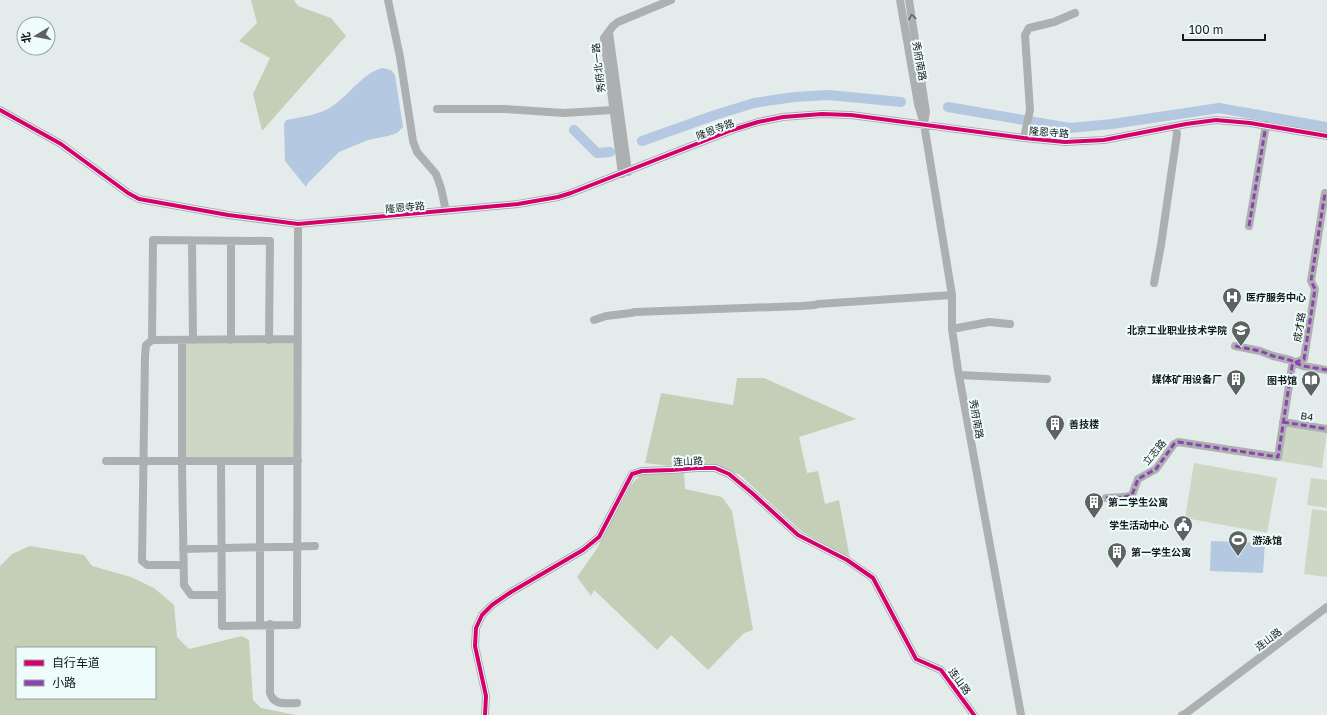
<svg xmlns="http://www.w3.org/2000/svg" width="1327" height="715" font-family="'Golos Text','Noto Sans SC',sans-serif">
<rect width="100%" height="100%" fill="#e4eceb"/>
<path fill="#cdd7c5" d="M295,343V458L186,457V344Z
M1286,425L1327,432L1322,468L1280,461Z
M1194,463L1277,478L1267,533L1185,518Z
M1311,478L1327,480V508L1307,505Z
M1312,509L1327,511V577L1304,574Z"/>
<path fill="#c4cfb8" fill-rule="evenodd" d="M251,0H294L298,6L331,18L346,36L262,131L253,94L270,58L239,41L257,23Z
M737,378H764L856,419L799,437L807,473L818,471L825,504L839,500L850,559L801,531L739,474L645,463L661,393L733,405Z
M684,473L685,489L722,497L732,511L753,630L744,633L708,670L671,635L657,650L594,590L591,596L577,577L596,550L631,485L641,474Z
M30,546L84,555L92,566L131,577L154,588L174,605L177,637L189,649L242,636L249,640L253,700L261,708L296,715H0V566L12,554ZM17,648H155V698H17Z"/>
<path fill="#b4c8e1" d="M383,68L391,70L395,75L403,127L397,133L388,136L368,140L339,152L308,183L306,187L285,161L284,124L286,120C298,118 321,114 331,107C347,98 364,71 383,68Z
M1211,541L1265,543L1263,573L1210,571Z"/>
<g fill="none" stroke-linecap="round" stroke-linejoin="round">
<path stroke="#b4c8e1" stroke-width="10" d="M948,107L1070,128L1112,124L1219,108L1327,127
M574,130L597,153L610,152
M642,141L715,115L754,103L794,97L829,95L901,102"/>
<path stroke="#adb0b0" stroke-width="8" d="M388,0L400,57L413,141L417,152L436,174L441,188L446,211
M900,0L918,104L924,124L952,295V329L958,370L1021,715
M909,0L926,112L924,123
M609,32L628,172
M437,109H505L564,113L613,110
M0,110L61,144L128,193L139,199L228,215L298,224L518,204L558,197L571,193L732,130L758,122L783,117L822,114L851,115L1024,138L1065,142L1104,140L1186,124L1216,120L1250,123L1327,136
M1024,138L1030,110L1025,35L1029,28L1054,22L1075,13
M622,174L604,38L613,26L618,22L671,0
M1249,226L1266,125
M192,242L193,340
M1154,283L1161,245L1177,134L1176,126
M594,320L606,316L631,313L635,312L802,306C807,305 813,306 818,304L952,295
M952,329L989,322L1010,324
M152,340L153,240L270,241L269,340
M182,340V467L184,585L191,595H222
M231,340V242
M1235,346L1260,351L1273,356L1290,360L1303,366L1327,370
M959,375L1047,379
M1283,422L1327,429
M106,461H298
M221,461L222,626L297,625L298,224
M260,461V625
M1106,498C1113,497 1126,498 1132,495L1138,479L1156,469L1174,444L1178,442L1278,457L1292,366L1294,363L1304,359L1315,289L1311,281L1325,193
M183,549L315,546
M183,565H147L142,561L145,356L146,345L152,340L298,339
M270,624V693C274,706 286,703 297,703
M485,715L486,696L475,646L476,628L482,615L492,605L511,592L583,550L599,537L632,474L642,471L672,470L697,468H715L729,474L752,493L798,535L847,560L873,578L916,659L941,670L974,715
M1182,715L1185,714L1327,607"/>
<path stroke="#8e44ad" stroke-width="3" stroke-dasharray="6 3" stroke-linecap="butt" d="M1249,226L1266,125
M1235,346L1260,351L1273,356L1290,360L1303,366L1327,370
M1283,422L1327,429
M1106,498C1113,497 1126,498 1132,495L1138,479L1156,469L1174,444L1178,442L1278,457L1292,366L1294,363L1304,359L1315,289L1311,281L1325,193"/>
<g stroke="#eefdfb" stroke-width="6">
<path id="cycleway" d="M0,110L61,144L128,193L139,199L228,215L298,224L518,204L558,197L571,193L732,130L758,122L783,117L822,114L851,115L1024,138L1065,142L1104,140L1186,124L1216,120L1250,123L1327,136
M485,715L486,696L475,646L476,628L482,615L492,605L511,592L583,550L599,537L632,474L642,471L672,470L697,468H715L729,474L752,493L798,535L847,560L873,578L916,659L941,670L974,715"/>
</g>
<use href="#cycleway" stroke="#d6006c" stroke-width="4"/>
</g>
<defs><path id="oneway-chevron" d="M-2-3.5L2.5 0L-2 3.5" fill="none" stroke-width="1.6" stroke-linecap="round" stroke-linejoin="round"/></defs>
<use stroke="#606464" href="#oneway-chevron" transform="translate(912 17) rotate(-99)"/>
<defs>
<g id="hospital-pin" transform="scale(1)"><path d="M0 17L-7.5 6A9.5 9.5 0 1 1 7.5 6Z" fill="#5d6362" stroke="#eefdfb"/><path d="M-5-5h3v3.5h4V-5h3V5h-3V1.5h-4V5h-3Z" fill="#fff"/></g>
<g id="university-pin" transform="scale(1)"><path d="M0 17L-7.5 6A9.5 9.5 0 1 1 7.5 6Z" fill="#5d6362" stroke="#eefdfb"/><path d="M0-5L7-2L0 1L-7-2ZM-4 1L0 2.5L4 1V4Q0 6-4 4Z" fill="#fff"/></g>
<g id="building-pin" transform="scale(1)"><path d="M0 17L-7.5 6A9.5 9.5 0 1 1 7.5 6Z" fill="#5d6362" stroke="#eefdfb"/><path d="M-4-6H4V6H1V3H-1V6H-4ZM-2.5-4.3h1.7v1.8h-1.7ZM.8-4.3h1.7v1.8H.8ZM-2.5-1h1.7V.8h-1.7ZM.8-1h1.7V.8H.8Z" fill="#fff"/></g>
<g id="library-pin" transform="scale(1)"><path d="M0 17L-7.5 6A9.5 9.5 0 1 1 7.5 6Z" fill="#5d6362" stroke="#eefdfb"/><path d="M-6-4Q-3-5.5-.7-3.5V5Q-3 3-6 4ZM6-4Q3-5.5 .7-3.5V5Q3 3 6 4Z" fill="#fff"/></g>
<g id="civic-pin" transform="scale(1)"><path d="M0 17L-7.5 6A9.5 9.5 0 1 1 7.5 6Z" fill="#5d6362" stroke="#eefdfb"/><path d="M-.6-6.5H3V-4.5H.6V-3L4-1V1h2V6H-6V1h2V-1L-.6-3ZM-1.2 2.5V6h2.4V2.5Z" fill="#fff"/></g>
<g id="stadium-pin" transform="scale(1)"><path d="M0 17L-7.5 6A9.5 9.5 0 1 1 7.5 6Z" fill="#5d6362" stroke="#eefdfb"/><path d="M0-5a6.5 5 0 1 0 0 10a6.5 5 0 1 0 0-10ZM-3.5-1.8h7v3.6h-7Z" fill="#fff"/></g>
</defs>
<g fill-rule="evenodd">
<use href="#hospital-pin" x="1232" y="297"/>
<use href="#university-pin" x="1241" y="330"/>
<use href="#building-pin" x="1236" y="379"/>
<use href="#library-pin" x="1311" y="380"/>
<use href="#building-pin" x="1055" y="424"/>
<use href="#building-pin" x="1094" y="502"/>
<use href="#civic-pin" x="1183" y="525"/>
<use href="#stadium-pin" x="1238" y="540"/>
<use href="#building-pin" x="1117" y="552"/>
</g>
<g text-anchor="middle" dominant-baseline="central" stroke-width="4" stroke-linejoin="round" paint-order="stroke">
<g font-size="10" fill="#141919" stroke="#eefdfb">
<text transform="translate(920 61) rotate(80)">秀府南路</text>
<text transform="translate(598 68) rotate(-97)">秀府北一路</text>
<text transform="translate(715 129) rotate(-21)">隆恩寺路</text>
<text transform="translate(1049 132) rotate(4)">隆恩寺路</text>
<text transform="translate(405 207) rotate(-5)">隆恩寺路</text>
<text transform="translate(1299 327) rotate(-81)">成才路</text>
<text transform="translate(1307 416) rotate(9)">B4</text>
<text transform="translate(977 419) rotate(80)">秀府南路</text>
<text transform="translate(1154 452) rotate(-50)">立志路</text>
<text transform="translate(688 461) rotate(-3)">连山路</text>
<text transform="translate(1268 639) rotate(-37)">连山路</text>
<text transform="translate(960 681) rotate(54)">连山路</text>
</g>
<g font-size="10" font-weight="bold" fill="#141919" stroke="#eefdfb" text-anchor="start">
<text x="1246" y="297">医疗服务中心</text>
<text x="1227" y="330" text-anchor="end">北京工业职业技术学院</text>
<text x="1222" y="379" text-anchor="end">媒体矿用设备厂</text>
<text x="1297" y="380" text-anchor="end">图书馆</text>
<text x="1069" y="424">善技楼</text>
<text x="1108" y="502">第二学生公寓</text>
<text x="1169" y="525" text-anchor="end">学生活动中心</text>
<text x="1252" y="540">游泳馆</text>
<text x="1131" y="552">第一学生公寓</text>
</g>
</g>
<rect x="16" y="647" width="140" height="52" fill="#eefdfb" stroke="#97a2a1"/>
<rect x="24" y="660" width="20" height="6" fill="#d6006c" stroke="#97a2a1"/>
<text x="52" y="667" font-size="12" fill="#141919">自行车道</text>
<rect x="24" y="680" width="20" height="6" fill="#8e44ad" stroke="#97a2a1"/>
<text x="52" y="687" font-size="12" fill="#141919">小路</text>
<g transform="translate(36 36) rotate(260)"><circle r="19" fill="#eefdfb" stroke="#97a2a1"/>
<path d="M0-3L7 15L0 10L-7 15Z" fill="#5d6362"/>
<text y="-6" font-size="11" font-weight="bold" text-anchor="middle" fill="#141919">北</text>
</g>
<path d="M1183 34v6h82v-6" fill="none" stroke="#141919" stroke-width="2"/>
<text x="1189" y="34" font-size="12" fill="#141919" stroke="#eefdfb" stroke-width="3" paint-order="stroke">100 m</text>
</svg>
